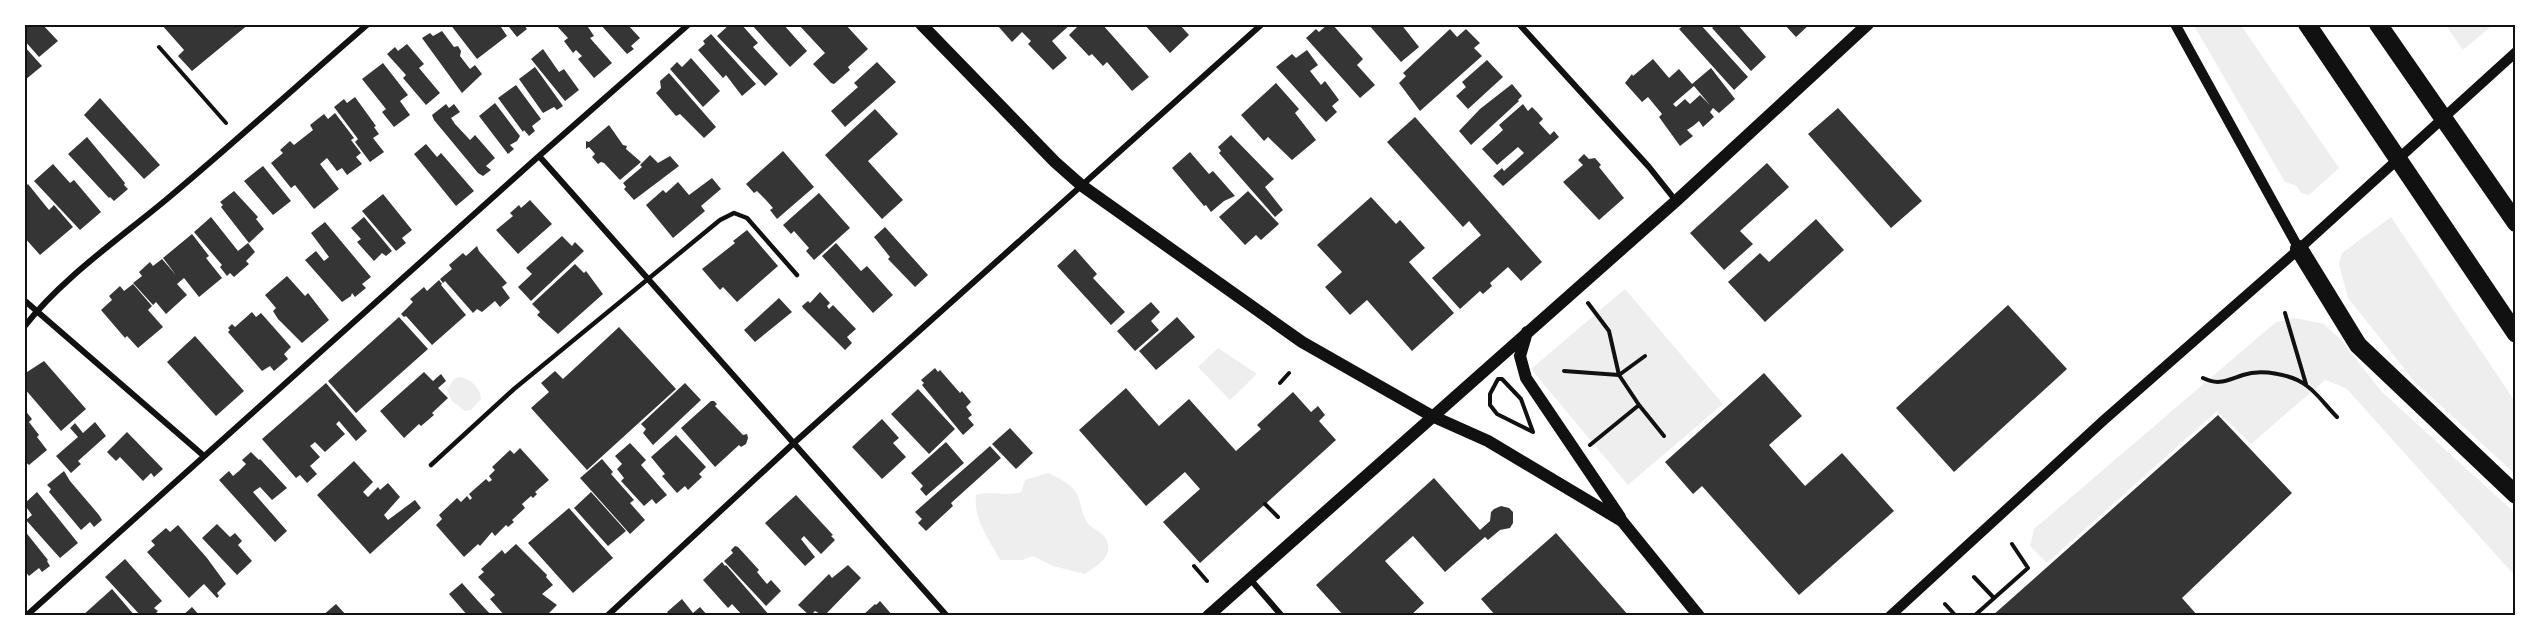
<svg xmlns="http://www.w3.org/2000/svg" width="2540" height="640" font-family="'PT Sans',sans-serif">
<rect width="100%" height="100%" fill="#fff"/>
<path fill="#eee" d="M2193,24H2240L2339,168L2309,195L2301,193L2297,186L2285,182Z
M2445,24H2494L2463,50Z
M2391,217L2516,403V475L2415,382L2348,298L2339,264L2342,253Z
M1625,289L1723,404L1628,485L1531,369Z
M2295,318L2324,324L2341,340L2382,392L2516,514V577L2346,388L2325,380L2251,444L2217,411L2047,563L2030,546L2034,529L2276,322Z
M1218,348L1257,374L1230,400L1198,367Z
M458,377C469,377 481,388 481,399L471,410L465,411L452,401L447,390L453,380Z
M1048,473C1057,477 1069,483 1075,491C1082,500 1080,513 1087,522C1094,532 1111,533 1108,551C1106,561 1093,568 1085,574L1053,566L1033,556L1022,560H1000C989,539 973,519 976,495C992,490 1006,497 1021,492L1025,480Z"/>
<path fill="#353535" fill-rule="evenodd" d="M24,24H42L58,41L39,57L24,40Z
M161,24H249L192,71L178,56L184,50Z
M450,24H499L507,36L477,59Z
M512,24H523L527,29L517,37L509,27Z
M555,24H586L594,36L590,38L612,63L594,78L578,59L582,56L576,50L573,53L564,41L568,38Z
M600,24H627L640,38L631,46L634,49L627,54Z
M730,24H741L758,43L753,47L778,74L765,86L717,36Z
M751,24H783L807,51L790,67Z
M798,24H845L868,49L848,67L850,70L834,84L831,83L813,64L825,53Z
M1001,24H1071L1052,41L1067,58L1053,70L1028,44L1031,41L1022,32L1012,42L998,26Z
M1075,24H1102L1149,77L1132,91L1107,62L1103,66L1092,54L1089,56L1069,35L1077,27Z
M1144,24H1179L1189,35L1170,53Z
M1328,24H1332L1363,59L1357,65L1375,85L1360,98L1306,38L1316,29L1319,32Z
M1368,24H1401L1419,47L1401,62Z
M1685,24H1700L1748,77L1734,90L1679,29Z
M1717,24H1737L1766,57L1751,71L1712,28Z
M1784,24H1810L1796,37Z
M1450,29L1457,37L1466,29L1480,43L1474,48L1482,56L1420,111L1399,83L1406,76L1403,73Z
M442,31L454,47L458,46L461,51L460,56L470,69L475,65L482,74L462,93L422,38L430,33L433,36Z
M711,34L756,84L742,96L726,75L723,78L698,50L705,44L703,41Z
M407,44L424,64L419,68L440,93L426,105L403,78L406,75L387,54L395,47L398,51Z
M24,46L42,66L25,80L24,79Z
M543,49L559,72L564,69L579,90L565,101L531,59Z
M1307,50L1318,65L1310,71L1321,85L1325,81L1339,100L1332,106L1337,112L1326,122L1276,67L1292,54L1296,58Z
M691,58L720,91L703,107L670,69L677,62L682,67Z
M1653,59L1669,78L1679,69L1692,84L1711,68L1735,99L1719,113L1713,108L1710,112L1714,117L1703,127L1699,121L1693,126L1687,130L1693,136L1680,146L1659,117L1662,114L1648,97L1642,102L1625,83L1632,74L1633,76ZM1694,86L1710,105L1700,95L1690,104L1685,99L1676,107L1673,104Z
M1487,60L1503,77L1468,109L1456,96L1466,87L1462,82Z
M877,62L896,82L845,127L831,111L858,87L854,83Z
M383,63L408,95L400,101L410,115L394,127L382,112L386,109L362,79Z
M535,67L563,106L557,110L554,107L543,113L519,79Z
M669,73L716,127L704,138L680,114L676,116L656,93L661,88L660,81Z
M1276,83L1299,109L1295,113L1316,140L1292,160L1268,137L1264,141L1241,115Z
M1512,84L1522,96L1518,100L1519,101L1471,145L1459,131L1480,109Z
M516,85L541,119L532,126L535,131L529,136L524,130L523,132L498,98Z
M355,97L376,126L374,127L379,134L373,138L384,152L370,162L355,142L358,139L334,107L344,99L347,103Z
M100,98L160,165L144,179L84,115Z
M495,103L520,136L517,141L510,145L514,149L508,154L479,116Z
M446,104L449,108L454,104L460,112L451,118L455,124L470,140L475,135L495,158L486,166L491,170L483,176L478,173L434,120L432,115Z
M1523,104L1528,111L1532,107L1537,112L1543,119L1539,123L1550,135L1554,131L1559,137L1503,186L1493,176L1502,168L1504,171L1524,153L1518,147L1497,165L1482,149L1503,130L1499,125Z
M1838,108L1922,201L1891,228L1808,134Z
M875,109L898,134L868,161L903,200L882,219L825,155Z
M335,113L354,138L351,140L361,153L356,157L362,164L347,175L342,168L337,171L327,158L320,164L339,189L314,209L295,185L291,188L271,163L283,153L280,150L290,141L294,145L313,130L310,125L324,114L328,119Z
M1415,117L1542,262L1521,281L1508,267L1490,283L1492,286L1483,294L1480,291L1460,309L1432,278L1481,235L1469,221L1463,227L1387,142Z
M609,125L623,145L627,146L626,149L641,162L620,180L604,163L601,162L598,164L592,157L595,154L589,147L586,149V141L589,142Z
M1231,135L1274,179L1265,187L1283,210L1275,217L1219,153L1221,151L1218,147Z
M87,137L125,183L124,185L128,189L114,201L110,197L109,198L68,154Z
M426,144L437,157L441,153L474,191L456,206L414,154Z
M783,151L814,187L777,219L770,210L773,208L765,199L757,191L754,193L746,184Z
M1190,152L1209,174L1213,171L1235,196L1224,201L1211,212L1206,205L1204,206L1172,168Z
M1584,154L1589,159L1595,158L1601,165L1599,167L1624,198L1599,220L1563,182L1583,165L1578,160Z
M650,155L658,163L670,156L679,166L634,200L624,189L626,187L623,183L642,167L640,165Z
M1767,163L1789,187L1740,231L1753,244L1724,270L1690,233Z
M53,164L70,183L74,180L101,212L80,230L34,181Z
M263,166L291,201L273,215L244,181Z
M712,178L721,189L701,206L705,211L673,238L646,205L663,190L666,193L678,182L689,195Z
M28,184L49,210L54,205L73,227L40,255L24,237L26,229L24,227V188Z
M234,191L258,217L256,219L264,229L249,243L221,207L223,205L220,202Z
M1248,191L1279,224L1261,240L1256,235L1245,245L1219,217Z
M819,193L850,228L814,260L806,251L809,248L794,231L791,234L783,225Z
M383,194L412,230L402,238L406,243L396,251L362,211Z
M1371,197L1396,224L1400,220L1425,248L1409,262L1454,313L1412,351L1367,300L1350,315L1325,287L1342,272L1317,245Z
M530,200L552,224L518,254L496,230L513,216L510,213L519,205L521,208Z
M211,217L238,251L248,243L255,252L246,261L249,264L234,277L230,273L227,276L220,267L222,265L194,232Z
M364,217L392,251L386,256L382,253L374,261L357,242L361,239L351,228Z
M1816,219L1844,250L1765,322L1728,282L1760,253L1769,262Z
M325,222L371,277L362,284L366,288L355,297L352,293L351,296L342,302L305,260L316,251L324,261L329,257L311,233Z
M885,227L928,275L915,287L888,259L890,257L874,237Z
M747,230L778,266L737,302L723,287L720,290L702,269L735,243L733,241Z
M192,234L209,256L206,258L222,278L199,297L184,278L177,284L187,295L166,314L156,302L153,305L133,283L142,276L139,272L150,262L153,266L162,259L176,275L163,258Z
M562,236L572,246L575,242L584,251L531,301L518,287L532,274L526,268Z
M836,243L861,271L867,266L893,295L873,313L822,256Z
M477,246L479,251L507,283L502,287L510,298L500,307L495,301L482,312L477,309L473,313L445,281L443,283L440,279L452,269L449,265L463,253L466,256Z
M1075,249L1097,274L1093,278L1125,312L1111,325L1057,266Z
M575,264L584,273L586,271L603,294L558,334L537,315L540,312L532,304Z
M287,276L305,296L308,293L329,320L302,343L278,319L273,311L276,308L265,295Z
M439,280L442,284L441,285L466,315L432,345L406,316L404,317L401,314L413,302L410,299L424,287L427,291Z
M133,284L152,306L148,310L163,327L138,348L127,336L125,338L101,310L112,300L109,296L120,286L124,291Z
M820,292L830,303L827,306L829,309L833,305L856,329L847,337L852,343L845,350L803,308L802,306L808,301L810,303Z
M779,298L792,312L755,342L744,330Z
M1151,302L1160,312L1151,321L1159,330L1135,351L1117,331Z
M2008,305L2067,369L1954,472L1896,408Z
M252,312L256,317L261,313L291,347L284,354L288,359L274,371L270,366L262,371L228,332L230,330L228,328L232,324L235,327Z
M399,317L428,349L356,413L328,381Z
M1177,317L1195,337L1156,370L1139,351Z
M619,327L676,389L587,470L531,408L549,392L541,383L555,371L563,379Z
M195,336L244,391L216,416L167,362Z
M44,361L86,409L61,431L24,388V379L27,377L24,374Z
M935,368L938,372L940,370L960,393L962,391L971,402L966,407L972,415L968,418L974,425L963,435L922,385L924,383L921,380Z
M424,372L433,381L441,374L446,381L438,388L448,398L432,413L434,415L427,421L421,426L419,424L404,438L380,411Z
M1764,373L1802,416L1769,445L1805,486L1842,453L1894,511L1799,595L1702,486L1693,494L1665,462Z
M326,383L367,431L356,441L339,421L336,424L345,434L325,452L315,442L310,446L320,457L310,466L317,474L307,483L300,475L296,478L262,439Z
M685,383L701,400L653,445L643,433L646,429L641,424Z
M1126,388L1159,426L1189,399L1236,451L1261,429L1257,425L1293,392L1311,412L1318,406L1325,415L1319,421L1336,440L1200,563L1163,522L1200,489L1185,472L1146,506L1079,430Z
M918,389L955,429L929,454L891,414Z
M711,401H714L717,404L715,406L743,435L747,434L748,438L746,444L741,447L739,445L715,467L681,428Z
M24,409L32,419L29,422L39,435L37,437L47,450L29,465L24,461Z
M2218,415L2292,493L2182,598L2198,616H1992Z
M882,419L899,438L893,443L906,457L882,479L852,447Z
M95,422L106,436L78,461L81,464L71,473L56,456L78,437L70,428L75,423L83,433Z
M1010,428L1033,453L1016,469L992,444Z
M127,432L163,469L154,477L151,473L143,481L120,457L116,461L107,452Z
M676,435L706,467L699,474L702,477L688,490L685,486L677,493L662,476L665,474L651,457Z
M946,442L964,463L926,496L920,489L923,486L911,473Z
M630,443L646,460L641,465L667,495L656,504L652,499L644,506L621,481L624,478L617,469L622,464L615,456Z
M990,446L1001,458L951,503L953,506L926,531L918,523L922,519L915,512Z
M520,448L549,480L535,492L537,494L533,498L531,496L522,504L525,508L512,520L514,522L508,527L506,525L495,536L492,532L480,546L478,544L464,557L436,525L442,519L439,515L457,498L461,502L467,496L470,500L472,498L469,494L486,479L489,482L492,480L489,476L495,470L492,467L510,450L514,454Z
M251,452L259,460L260,459L287,488L272,500L260,487L253,492L287,531L275,542L219,480L229,471L233,476L239,471L246,464L242,460Z
M602,459L613,472L611,474L634,500L630,503L645,520L630,534L580,478Z
M354,461L373,482L363,492L368,497L378,487L380,490L388,483L400,497L384,515L388,520L415,500L421,508L370,554L317,495Z
M64,471L70,481L99,515L102,520L94,527L90,522L81,530L49,492L51,489L47,485Z
M1434,478L1480,530L1490,521L1491,512L1494,509L1501,506L1509,508L1513,512V523L1510,528L1500,530L1488,540L1485,537L1445,572L1413,536L1385,561L1424,603L1410,616H1344L1316,585Z
M37,492L78,543L60,558L26,520L32,515L24,504Z
M591,492L626,531L608,546L574,508Z
M796,495L833,535L831,536L835,540L821,554L804,536L801,539L815,557L805,566L765,523Z
M569,508L613,558L573,593L528,543Z
M217,524L230,537L235,533L242,541L238,545L252,561L237,575L202,538Z
M178,525L207,558L226,584L217,593L219,596L217,598L204,584L189,598L147,552L155,545L151,541L159,534L166,528L170,532Z
M24,530L48,560L47,561L50,566L42,572L39,568L29,576L24,570Z
M1556,533L1629,616H1496L1481,599Z
M516,544L547,575L546,577L553,585L542,594L557,605L546,616H505L490,599L495,595L478,577L484,572L481,569L502,550L505,554Z
M735,546L738,547L759,570L757,572L767,584L771,580L781,591L766,606L724,561L733,553L731,550Z
M125,559L162,601L154,608L158,611L153,616L148,614L141,616L105,577Z
M722,562L725,566L726,565L770,616H743L732,604L728,608L703,580Z
M848,565L861,578L824,616L815,611L810,616L798,605L829,574L832,578Z
M462,583L478,601L492,616H468L449,594Z
M112,589L135,616H82Z
M682,599L693,613L700,607L708,616H670L667,612Z
M880,601L893,616H862L875,604L876,605Z
M336,604L347,616H322Z
M192,607L200,616H182Z"/>
<g fill="none" stroke-linecap="round" stroke-linejoin="round">
<path stroke="#111" stroke-width="4" d="M159,47L226,123
M1588,303L1609,331L1619,375L1639,405L1590,445
M2285,313L2306,384
M1564,371L1619,375L1645,356
M2203,378C2219,386 2227,380 2243,375C2261,369 2292,374 2307,386C2318,394 2327,407 2337,417
M1498,379H1502L1521,399L1533,432L1497,414L1490,405V394Z
M1280,383L1289,373
M1639,405L1664,436
M1265,504L1278,517
M1194,566L1207,581
M1974,577L1994,598
M1945,604L1956,616
M1974,616L2028,568L2012,544"/>
<path stroke="#111" stroke-width="4.5" d="M431,465L514,389L720,220L734,213L747,218L797,275"/>
<path stroke="#111" stroke-width="6" d="M1519,24L1649,167L1676,201
M539,156L947,616
M24,300L204,456
M24,327C62,278 119,239 167,199C235,142 301,82 368,24
M1250,579L1282,616
M26,616L539,156L689,24
M607,616L795,442L1262,24"/>
<path stroke="#111" stroke-width="10" d="M2175,24L2299,249
M1890,616L2104,420L2299,249L2516,52"/>
<path stroke="#111" stroke-width="12" d="M921,24L1055,162L1081,185L1302,342L1432,416L1488,441L1622,521L1699,616
M1527,332L1520,356L1526,378L1620,517
M1208,616L1676,201L1868,24"/>
<path stroke="#111" stroke-width="18" d="M2307,24L2516,334
M2378,24L2516,223
M2299,249L2358,345L2516,495"/>
</g>
<rect width="2540" height="640" fill="none" stroke="#ffffff" stroke-width="51"/>
<rect x="26" y="26" width="2488" height="588" fill="none" stroke="#111" stroke-width="2"/>
</svg>
